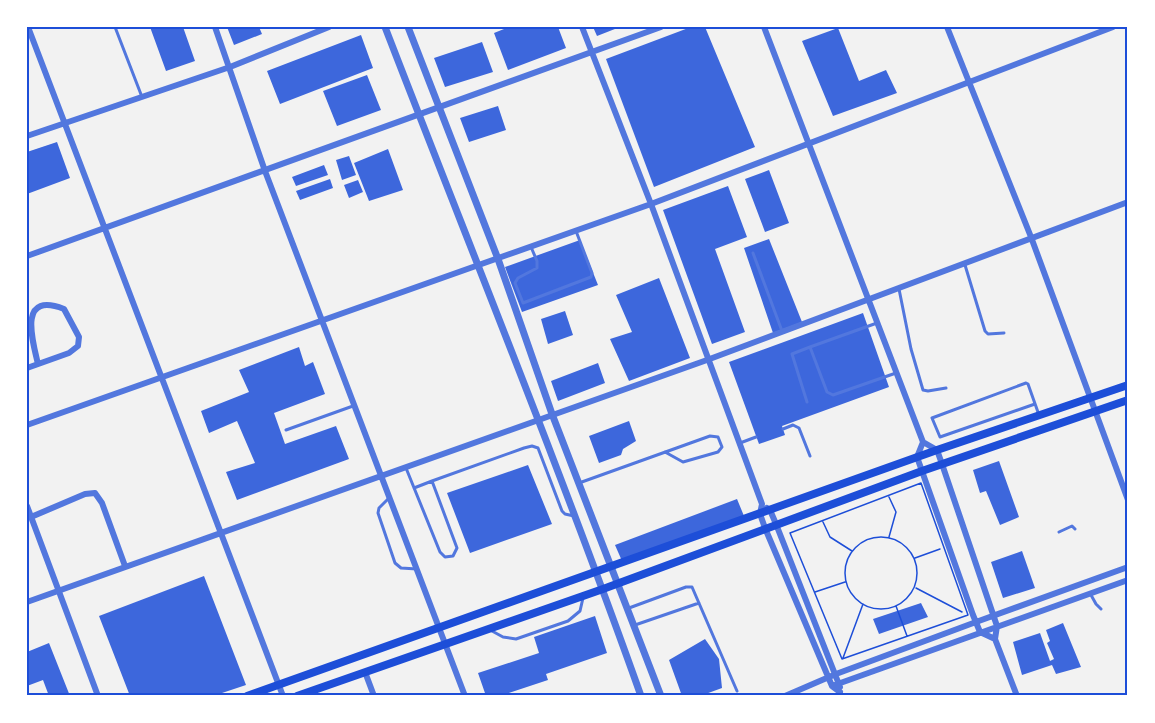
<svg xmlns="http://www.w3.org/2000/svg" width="1155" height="723" font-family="'Exo 2',sans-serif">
<rect width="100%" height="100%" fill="#f2f2f2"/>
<path fill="#3d67dc" d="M150,27H183L195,61L166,71Z
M227,27H259L262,34L234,45Z
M509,27H558L566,48L508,70L494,33Z
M593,27H620L597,36Z
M691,27H705L755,147L654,187L606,59Z
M838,28L859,81L886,70L897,93L833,116L802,41Z
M361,35L373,68L280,104L267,71Z
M482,42L493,72L445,87L434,58Z
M367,75L381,110L337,126L323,91Z
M498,106L506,130L469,142L460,118Z
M57,142L70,178L27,194V152Z
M388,149L403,190L369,201L354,163Z
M349,156L356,175L342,180L336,160Z
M324,165L328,175L296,186L292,177Z
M769,170L789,223L765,232L745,179Z
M330,179L333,188L300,200L296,191Z
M358,180L363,192L349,198L344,185Z
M728,186L747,237L715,249L745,332L712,344L663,210Z
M769,239L802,322L773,333L744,248Z
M580,240L598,285L522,312L505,267Z
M659,278L690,358L629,381L610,339L632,332L616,295Z
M565,311L573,335L548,344L541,319Z
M863,313L889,387L782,426L785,435L759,444L729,362Z
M299,347L305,366L313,362L325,394L274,413L285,444L336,426L349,459L237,500L226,472L255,463L237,421L209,433L201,411L249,392L239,370Z
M598,363L605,383L558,401L551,381Z
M629,421L636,441L623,449L621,455L599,463L589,436Z
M999,461L1019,517L1000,525L986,491L980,493L973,470Z
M528,465L552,524L470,553L447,493Z
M737,499L744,516L622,561L615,545Z
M1022,551L1035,588L1003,598L991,562Z
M204,576L246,685L213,696H130L99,616Z
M921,603L928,617L879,634L873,619Z
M595,616L607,653L546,674L548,680L500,696H486L478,673L539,653L534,637Z
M1063,623L1081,667L1056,674L1052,665L1022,675L1013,642L1040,633L1050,661L1054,659L1047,643L1050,641L1046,630Z
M705,639L719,659L722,688L700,696H682L669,660Z
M49,643L70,696H49L43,680L27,686V652Z"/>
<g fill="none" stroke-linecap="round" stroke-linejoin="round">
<path stroke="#1d4ed8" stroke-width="1.5" d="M921,483L968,615L842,659L790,533Z
M823,522L830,537L852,551
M889,537L896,512L889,497
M845 573a36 36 0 1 1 72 0a36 36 0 1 1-72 0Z
M915,558L940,549
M916,588L962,612
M815,592L845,582
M896,606L907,636
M843,658L863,604"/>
<path stroke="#5277de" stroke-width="3" d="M115,27L142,97
M531,247L537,261V268L518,278L515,283L523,303L591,277L592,273L576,231
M753,253L782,331
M965,265L985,331L988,334L1004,333
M899,289L911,349L923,390L928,391L946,388
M877,323L810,347L827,392L833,395L896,373
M807,402L792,354L810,347
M1035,404L940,437L932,418L1026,383L1028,384L1039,415
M783,429L793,425L799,428L810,456
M286,430L353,406
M740,443L756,437
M406,468L440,552L445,557L453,556L457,548L432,481L524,448L532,446L538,448L562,511L565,514L574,516
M579,483L710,436L718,437L722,447L718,452L683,462L665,452
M414,488L432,481
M389,498L379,508L378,513L395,563L401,568L417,569
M1059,532L1072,526L1075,529
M1091,595L1096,604L1101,609
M629,608L686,587H692L737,691
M635,625L699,603
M492,631L503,637L516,639L568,621L580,611L583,598"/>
<path stroke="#5277de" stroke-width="6" d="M28,27L283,696
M215,27L265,171L465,696
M582,27L651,204L762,504L760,514L765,528L832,686L840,692
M764,27L923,442L937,450L942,464L997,626L995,639L1017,696
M947,27L1031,237L1128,500
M27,136L230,67L329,27
M27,256L661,27
M27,368L69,353L78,346L79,337L64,309C18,291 32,339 38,364
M27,425L651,204L1113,27
M923,442L917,457L973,615L980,632L995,639
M27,506L98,696
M767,508L770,510L776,524L840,687
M31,517L85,494L95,493L102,503L125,566
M27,602L707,360L1128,202
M365,672L374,696
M832,686L1128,580
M785,696L836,674L976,622L1128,567"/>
<path stroke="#5277de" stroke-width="7" d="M385,27C471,250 561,471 641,696
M408,27L498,259L552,414L661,696"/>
<path stroke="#1d4ed8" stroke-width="8" d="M247,696L937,450L1128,385
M297,696L603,589L922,471L1128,400"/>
</g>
<rect width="1155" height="723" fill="none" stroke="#ffffff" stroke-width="57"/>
<rect x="28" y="28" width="1098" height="666" fill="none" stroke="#1d4ed8" stroke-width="2"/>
</svg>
